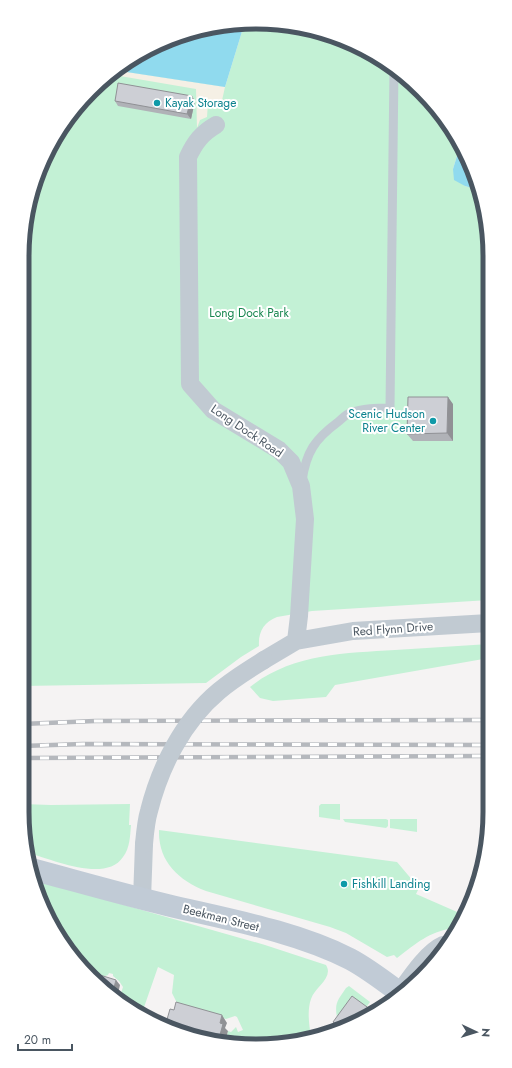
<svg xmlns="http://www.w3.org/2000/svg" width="512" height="1068" font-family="Jost,sans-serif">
<rect width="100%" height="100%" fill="#f5f3f3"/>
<path fill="#c3f1d5" d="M256,22L346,40L399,70L442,114L460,146L453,169L465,186L479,190L488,225L489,600L312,611L277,617C264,622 258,632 259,646L241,657L206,683L22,686V256L40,166L91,90L120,71L225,87L244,25Z
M489,644V658L335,685L326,697L273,701L260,698L250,687C291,654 345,653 395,650C427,648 458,646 489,644Z
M22,804L51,805L130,804L129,825H131C130,836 130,848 123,857C106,883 53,860 29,853L22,812Z
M321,804H340V820L319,817V806Z
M343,819H386L388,820V826L386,828L345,822Z
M390,819H417V832L390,828Z
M159,830L397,862L419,888L416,894L464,915L454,928C428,932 417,943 397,958L394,955L387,957L346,933L330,927L206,891C178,880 158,861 159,830Z
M33,879L265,945L326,965C334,978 315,987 311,999C307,1010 309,1025 311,1036L286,1044L225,1042L228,1031L231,1032L236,1027L238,1032L243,1030L237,1017L235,1016L226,1019L178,1005L172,993L174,975L158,967L142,1013L126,1007L121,1002L124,994L121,993L123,987L119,981L113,976V974L109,973L108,975L105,976L102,984L70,955L34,887Z
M349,986L370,1002L365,1009L337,1017C334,1002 339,999 346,988Z"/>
<path fill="#f5f0e5" d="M120,71L225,87L221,105L208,103L207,117L200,120L197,128L196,89L114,75Z"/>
<path fill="#90daee" d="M244,25L225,87L120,71L167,40Z
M460,146L472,166L479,190L465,186L454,180L453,169Z"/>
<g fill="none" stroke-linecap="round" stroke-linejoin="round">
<path stroke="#c1cad2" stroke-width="9" d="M302,481C306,452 315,439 338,422C342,419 346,414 350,413C363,408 377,408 390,408L394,68"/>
<path stroke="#c1cad2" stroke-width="18" d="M216,125C202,133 195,142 188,157L190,384L213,410L279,450L291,462L301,486L305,519L299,616L296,641L264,660
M296,641L353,631L489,623
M142,899L144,844
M400,992C410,978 427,952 443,945"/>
<path stroke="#c1cbd6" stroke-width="22" d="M31,869C76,881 121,894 167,905C226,919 295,931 350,959C367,968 384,981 400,993"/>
<g stroke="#b5b8bd" stroke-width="4.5">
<path id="rail" d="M22,724L95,721L490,720
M22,746L83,744L490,745
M22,758L490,756"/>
</g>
<use href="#rail" stroke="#fff" stroke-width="3" stroke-dasharray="9" stroke-linecap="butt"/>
<path stroke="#c1cad2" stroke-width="18" d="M144,844C145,833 146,821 149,811C160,767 183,721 219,691C233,679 248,670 264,660"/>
</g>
<path fill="#b0b2b7" d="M115,101H195L191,119L118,106Z
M453,404V441H413L407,434Z
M333,1022H360L338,1028Z"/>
<path fill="#909195" d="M192,96L195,101L191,119L187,114Z
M448,397L453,404V441L447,433Z
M116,980L120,985L118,994L120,997L119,1000L115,996L113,991Z
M222,1015L227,1023L225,1028L228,1031L225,1042H218L220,1023Z"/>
<path fill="#cdcfd5" stroke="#909195" d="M118,83L192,96L187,114L115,101Z
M408,397H448L447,433L407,434Z
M100,975L116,980L113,991L116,992L115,996L98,981Z
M352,996L374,1012L360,1022L341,1028L333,1022Z
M176,1002L222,1015L220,1023L223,1024L218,1042L210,1041L166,1023L170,1009L174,1010Z"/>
<g fill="#0f9aa8" stroke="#fff" stroke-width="1.5">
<circle cx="157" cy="103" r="4"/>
<circle cx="433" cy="421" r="4"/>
<circle cx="344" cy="884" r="4"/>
</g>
<g text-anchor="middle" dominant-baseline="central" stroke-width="4" stroke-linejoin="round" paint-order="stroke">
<g font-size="12" fill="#0d838f" stroke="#fff" text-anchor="start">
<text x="165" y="103">Kayak Storage</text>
<text x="425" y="414" text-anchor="end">Scenic Hudson<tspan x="425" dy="14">River Center</tspan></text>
<text x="352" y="884">Fishkill Landing</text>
</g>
<g font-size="12" fill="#17864f" stroke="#fff">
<text x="249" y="313">Long Dock Park</text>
</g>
<g font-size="12" fill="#4a5661" stroke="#fff">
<text transform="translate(247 431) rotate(34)">Long Dock Road</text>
<text transform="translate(393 629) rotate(-4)">Red Flynn Drive</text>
<text transform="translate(221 918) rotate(14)">Beekman Street</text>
</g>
</g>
<path d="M0 0H512V1068H0ZM256 29H256A227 227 0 0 1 483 256V812A227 227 0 0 1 256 1039H256A227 227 0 0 1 29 812V256A227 227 0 0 1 256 29Z" fill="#fff" fill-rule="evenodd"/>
<path fill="none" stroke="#4a5661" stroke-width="5" d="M256 29H256A227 227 0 0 1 483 256V812A227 227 0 0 1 256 1039H256A227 227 0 0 1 29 812V256A227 227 0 0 1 256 29Z"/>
<g transform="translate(476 1032) rotate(94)" stroke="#ffffff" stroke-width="3" paint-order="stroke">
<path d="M0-3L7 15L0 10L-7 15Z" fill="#4a5661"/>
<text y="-6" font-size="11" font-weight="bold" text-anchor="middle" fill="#4a5661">N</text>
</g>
<path d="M18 1044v6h54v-6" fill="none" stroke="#4a5661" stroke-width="2"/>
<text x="24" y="1044" font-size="12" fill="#4a5661" stroke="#ffffff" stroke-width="3" paint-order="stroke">20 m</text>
</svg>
